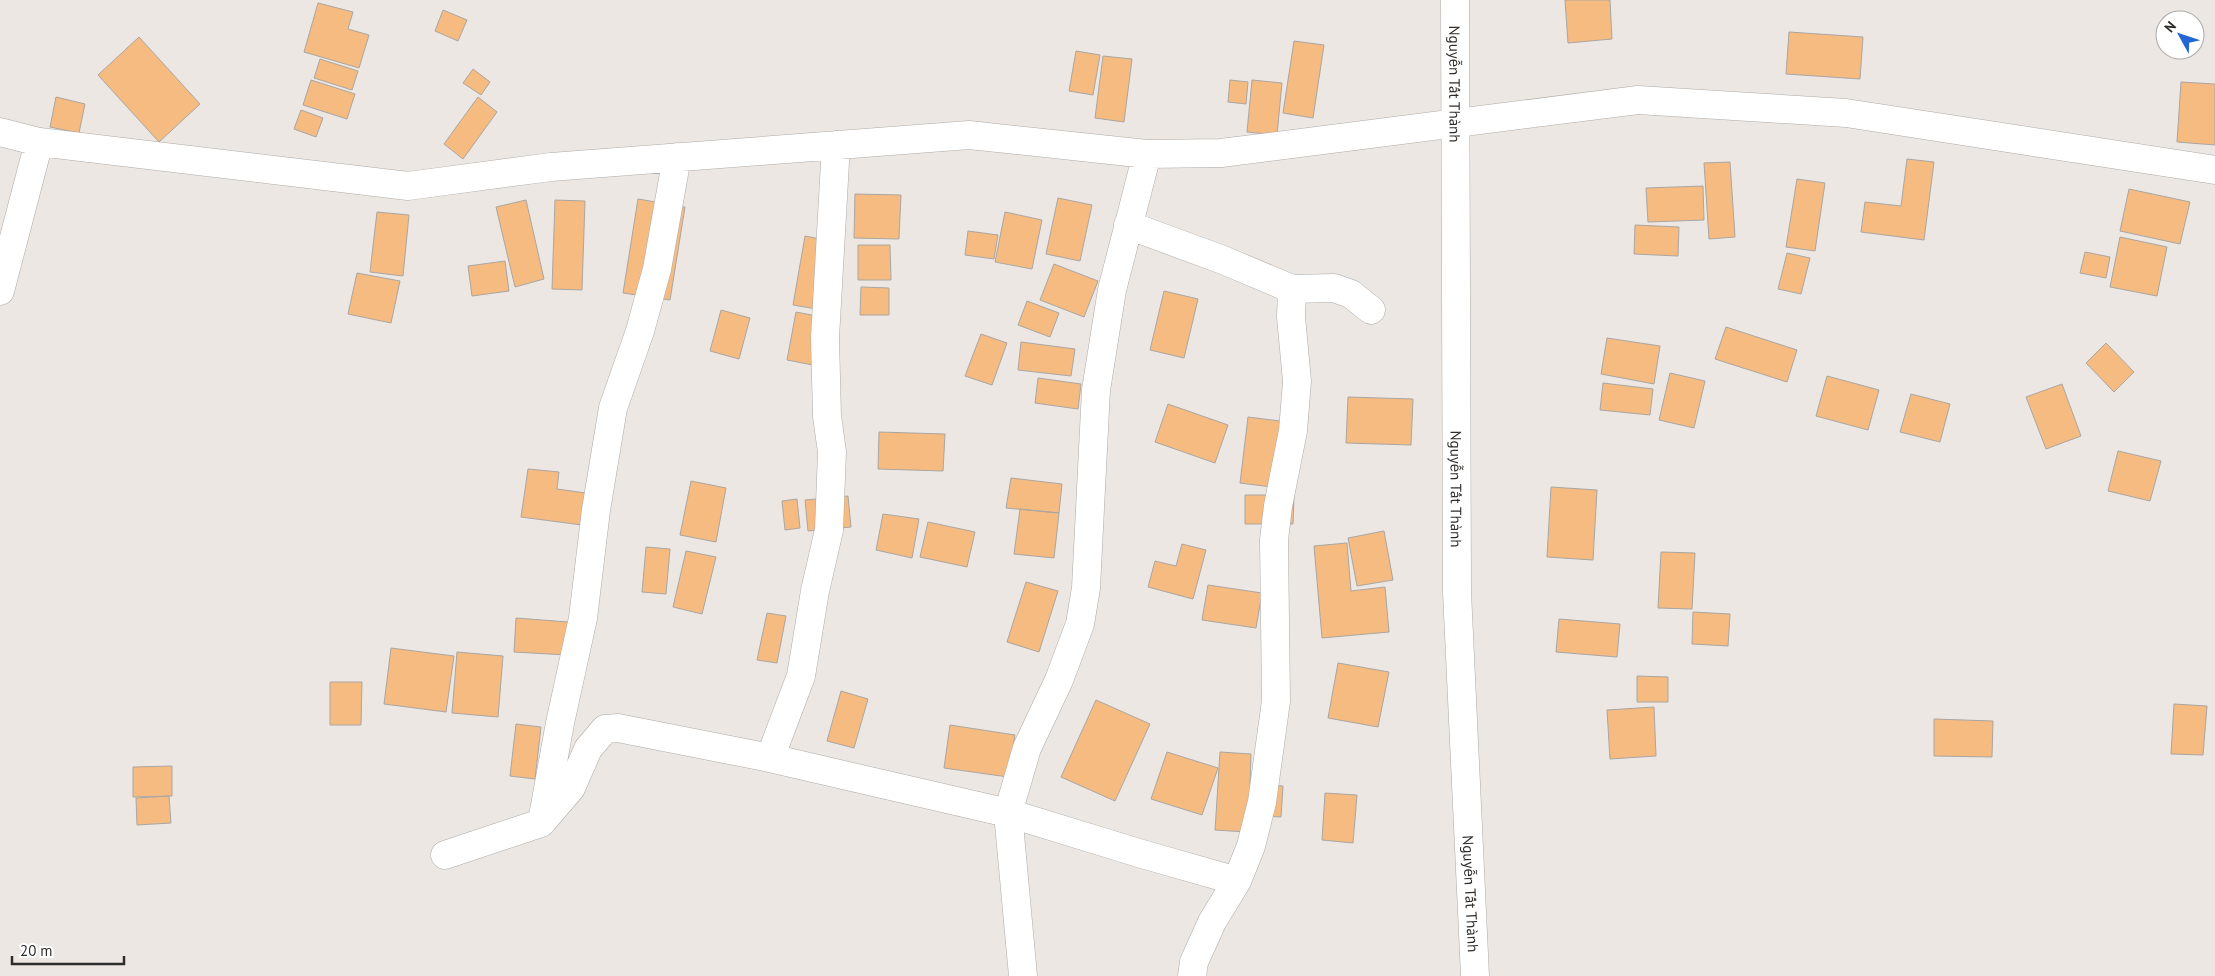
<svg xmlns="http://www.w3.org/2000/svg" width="2215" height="976" font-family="'PT Sans',sans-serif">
<rect width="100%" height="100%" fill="#ece7e3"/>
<path fill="#f5bb80" stroke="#aaa6a2" d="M1565,0H1610L1612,39L1568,43Z
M318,3L353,12L348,29L369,35L359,68L304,52Z
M443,10L467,20L458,41L435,31Z
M1789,32L1863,37L1860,79L1786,74Z
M139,37L200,104L159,142L98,75Z
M1294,41L1324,45L1313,118L1283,113Z
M1076,51L1100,55L1093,95L1069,91Z
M1103,56L1132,59L1124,122L1095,118Z
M320,59L358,71L352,90L314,78Z
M473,69L490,82L481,95L463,83Z
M311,80L355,94L347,119L303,105Z
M1230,80L1248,82L1246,104L1228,102Z
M1252,80L1282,83L1277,135L1247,132Z
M2181,82L2215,84V145L2177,142Z
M56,97L85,104L79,133L50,127Z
M478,97L497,112L463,159L444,144Z
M301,110L323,118L316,137L294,129Z
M1907,159L1934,162L1924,240L1861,232L1865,202L1901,206Z
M1730,162L1735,237L1709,239L1704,163Z
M1797,179L1825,183L1815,251L1786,247Z
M1703,186L1704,220L1648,222L1646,188Z
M2129,189L2190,202L2180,244L2120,231Z
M855,194L901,195L899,239L854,238Z
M1058,198L1092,205L1080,261L1046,254Z
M638,199L685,207L670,300L623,293Z
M526,200L544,279L515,287L496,207Z
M555,200L585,201L582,290L552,289Z
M377,212L409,215L403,276L370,272Z
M1005,212L1042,220L1032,269L995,262Z
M1635,225L1679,227L1678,256L1634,254Z
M968,231L998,235L994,259L965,255Z
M805,236L840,243L828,311L793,305Z
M2120,237L2167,247L2157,296L2110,287Z
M858,245H890L891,280H858Z
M2085,252L2110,257L2106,278L2080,273Z
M1787,253L1810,258L1801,294L1778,289Z
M505,261L509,291L472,296L468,266Z
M1054,264L1098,281L1084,317L1040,300Z
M357,273L400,281L391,323L348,314Z
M861,287L889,288V315H860Z
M1164,291L1198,299L1184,358L1150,350Z
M1027,301L1059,313L1050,337L1018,325Z
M721,310L750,318L739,359L710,351Z
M796,312L827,318L818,366L787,360Z
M1726,327L1797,350L1787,382L1715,359Z
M981,334L1007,343L992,385L965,376Z
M1607,338L1660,346L1654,384L1601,374Z
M1021,342L1075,349L1071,376L1018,370Z
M2106,343L2134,372L2114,392L2086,363Z
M1670,373L1705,381L1694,428L1659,420Z
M1827,376L1879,390L1868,430L1816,416Z
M1038,378L1081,384L1078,409L1035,403Z
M1603,383L1653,389L1650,415L1600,410Z
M2062,384L2081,436L2046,449L2026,397Z
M1911,394L1950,404L1940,442L1900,432Z
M1348,397L1413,399L1411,445L1346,443Z
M1168,404L1228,425L1215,463L1155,442Z
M1248,417L1304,424L1295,490L1240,483Z
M879,432L945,434L943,471L878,469Z
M2118,451L2161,461L2150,501L2108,491Z
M528,469L559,472L557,489L586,493L582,525L521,517Z
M1011,478L1062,484L1059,513L1006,508Z
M691,481L726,488L716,542L680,535Z
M1551,487L1597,490L1593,560L1547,557Z
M1245,495H1294L1293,524H1245Z
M848,496L851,527L808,531L805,500Z
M797,499L800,528L785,530L782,501Z
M1020,509L1059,513L1054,558L1014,554Z
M883,514L919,519L912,558L876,550Z
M928,522L975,532L967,567L920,557Z
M1384,531L1393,580L1357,586L1348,538Z
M1347,543L1351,591L1385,587L1389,632L1322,638L1314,546Z
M1182,544L1206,550L1193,599L1148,587L1155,561L1176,566Z
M646,547L670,549L666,594L642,592Z
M686,551L716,557L702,614L673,607Z
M1661,552L1695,553L1692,609L1658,608Z
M1026,582L1058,591L1039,652L1007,642Z
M1208,585L1262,593L1256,628L1202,620Z
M1693,612L1730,614L1728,646L1692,644Z
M767,613L786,616L777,663L757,660Z
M516,618L568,622L567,655L514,652Z
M1559,619L1620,624L1617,657L1556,652Z
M391,648L454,656L446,712L384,704Z
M457,652L503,656L498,717L452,713Z
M1338,663L1389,672L1378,727L1328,718Z
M1637,676L1668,677V702H1637Z
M330,682H362L361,725H330Z
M841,691L868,699L854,748L827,741Z
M1096,700L1150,724L1115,801L1061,777Z
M2174,704L2207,706L2203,755L2171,754Z
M1654,707L1656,756L1610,759L1607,710Z
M1934,719L1993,721L1992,757L1934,756Z
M516,724L541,727L535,779L510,776Z
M950,725L1015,735L1008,777L944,768Z
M1167,752L1218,768L1202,815L1151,799Z
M1220,752L1251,754L1250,784L1283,786L1281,817L1248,815L1247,832L1215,830Z
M172,766V796L133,797V767Z
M1325,793L1357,795L1353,843L1322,840Z
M169,796L171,823L137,825L136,798Z"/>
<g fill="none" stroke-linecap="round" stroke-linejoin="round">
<g stroke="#aeaaa6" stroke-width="29">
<path id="minor" d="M0,132L39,142L408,186L551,167L969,135L1147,154L1221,153L1638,100L1846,113L2215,170
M1128,225L1223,260L1292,289L1334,288L1351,294L1371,310
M0,291L39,142
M770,758L801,676L815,591L829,530L832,452L827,416L825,338L836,145
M542,822L560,723L583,618L596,510L613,408L640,331L657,269L677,157
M445,855L541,823L571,788L588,749L605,729L618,728L770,758L1008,813L1142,854L1237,881
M1023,976L1008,813L1027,748L1059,680L1080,624L1086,588L1096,390L1112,290L1147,154
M1192,976L1194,962L1212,922L1237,881L1251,846L1262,802L1276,701L1274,540L1278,506L1293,431L1297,381L1291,317L1292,289"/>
</g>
<g stroke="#aeaaa6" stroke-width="29">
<g id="major">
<path id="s1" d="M1455,0L1457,592L1475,976"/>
</g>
</g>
<use href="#minor" stroke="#fff" stroke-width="28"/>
<use href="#major" stroke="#fff" stroke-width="28"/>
</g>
<g text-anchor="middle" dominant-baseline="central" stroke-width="4" stroke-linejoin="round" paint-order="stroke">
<g font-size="15" fill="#2f2d2b" stroke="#fff">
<text stroke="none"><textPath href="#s1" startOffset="84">Nguyễn Tất Thành</textPath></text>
<text stroke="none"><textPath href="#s1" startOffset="489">Nguyễn Tất Thành</textPath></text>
<text stroke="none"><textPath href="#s1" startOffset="894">Nguyễn Tất Thành</textPath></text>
</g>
</g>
<g transform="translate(2180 35) rotate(310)"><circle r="24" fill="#ffffff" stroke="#acabaa"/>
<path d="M0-4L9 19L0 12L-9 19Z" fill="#2267d3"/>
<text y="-8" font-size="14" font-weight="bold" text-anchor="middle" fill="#2f2d2b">N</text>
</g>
<path d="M12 956v8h112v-8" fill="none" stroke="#2f2d2b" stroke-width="2.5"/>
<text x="20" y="956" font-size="15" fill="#2f2d2b" stroke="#ffffff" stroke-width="4" paint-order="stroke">20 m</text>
</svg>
